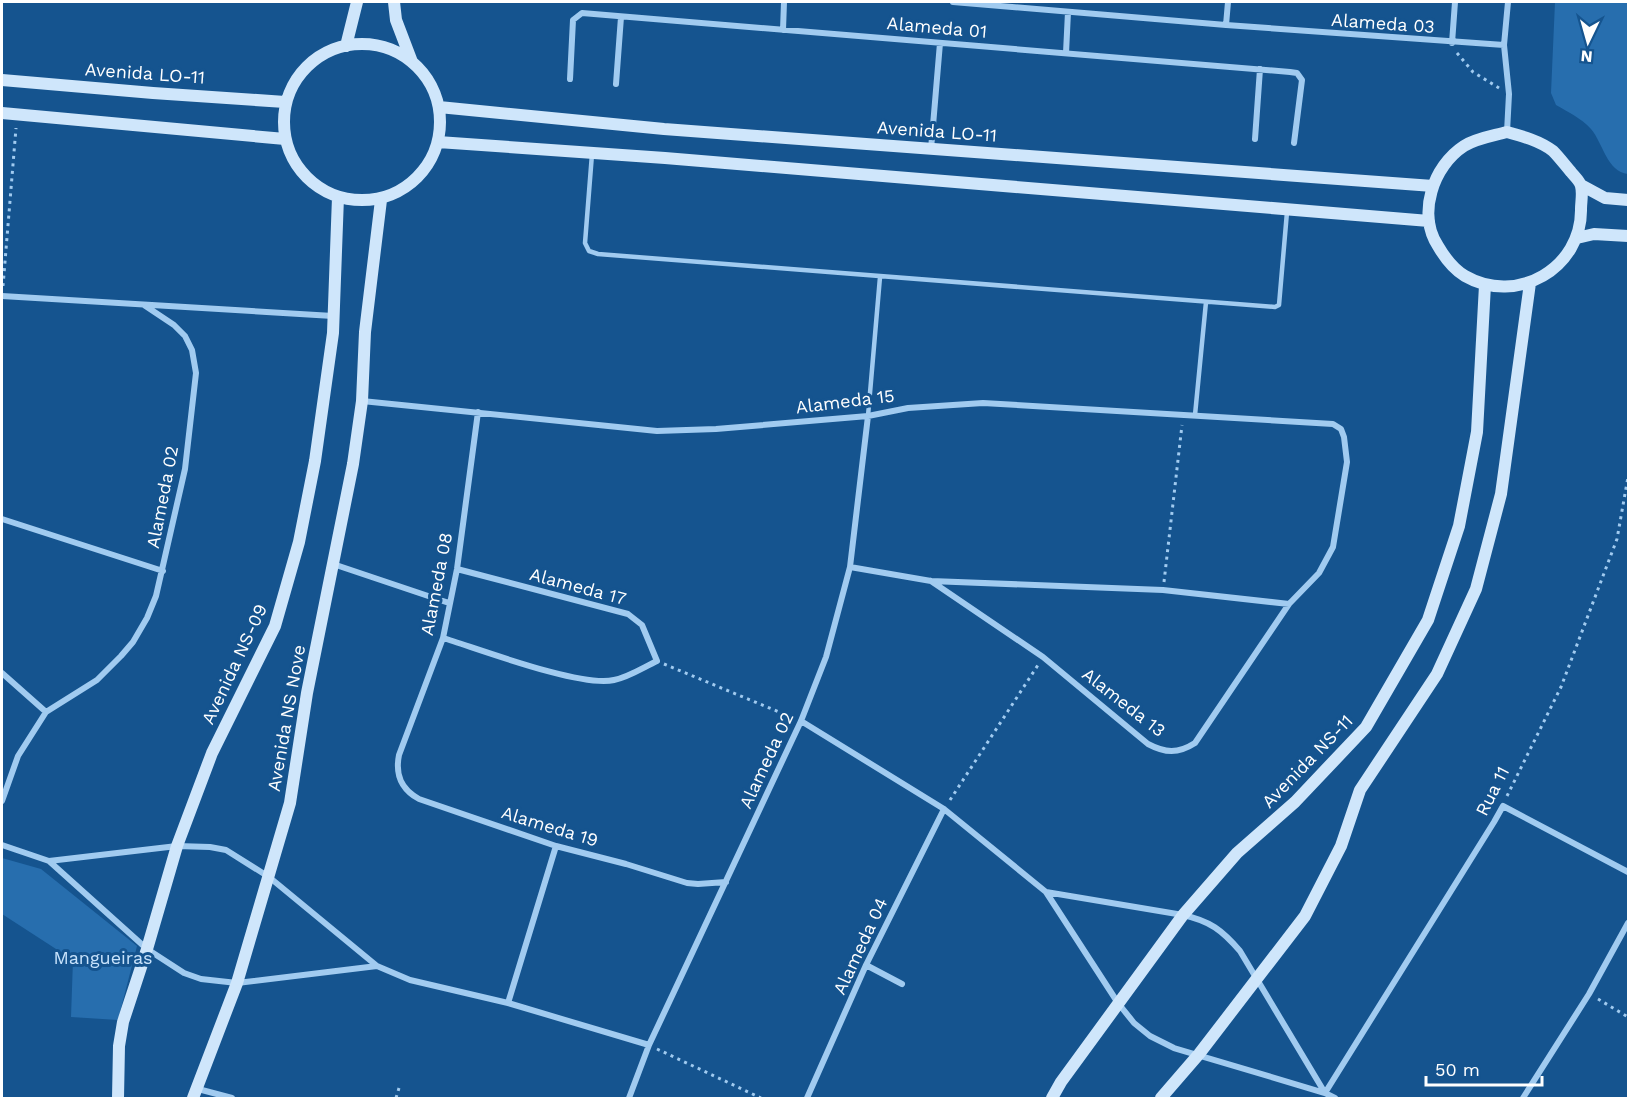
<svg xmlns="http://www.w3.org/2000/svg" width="1630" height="1100" font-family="'Work Sans',sans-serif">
<rect width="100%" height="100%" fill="#15548f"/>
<path fill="#276eae" d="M1555,2H1628V174C1607,172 1603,143 1591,129C1581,118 1568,112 1556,105L1551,93Z
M2,858L41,869L137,946L118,1020L71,1017L73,960L2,914Z"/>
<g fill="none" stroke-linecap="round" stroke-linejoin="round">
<path stroke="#a1cbf0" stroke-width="3" stroke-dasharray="3 4.5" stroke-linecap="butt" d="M1457,53L1473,72L1499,88
M3,286L16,128
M1164,582L1182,425
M664,664L791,717
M1507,796L1561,687L1617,539L1628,477
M950,800L1038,665
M1598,999L1628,1017
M657,1049L761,1098
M396,1098L399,1088"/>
<path stroke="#a1cbf0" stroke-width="4.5" d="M592,154L585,243L589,251L598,254L1275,307L1279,305L1287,212
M1195,415L1206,302
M868,416L880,277"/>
<path stroke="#a1cbf0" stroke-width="6" d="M953,2L1226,25L1504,45
M1226,25L1228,2
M783,30L784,2
M1452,43L1455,2
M1066,53L1068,12
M570,79L573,20L582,13L1290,72L1297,73L1302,80L1294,143
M616,84L621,17
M1507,132L1509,94L1504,45L1508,2
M1255,139L1260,69
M931,149L940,43
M2,296L333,316
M362,401L657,431L716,429L868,416L908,408L983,403L1333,424L1341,429L1344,437L1347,462L1333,547L1319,573L1289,604L1195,743C1178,754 1165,753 1148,744L1043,657L931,581
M478,412L457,569L443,638L399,755C395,775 401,789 419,799L556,846L626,864L687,883L698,884L726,882
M2,519L163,571
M333,564L449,603
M850,567L931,581L1163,590L1289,604
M443,638C479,649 582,688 614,680C629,677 644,667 657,661L642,625L628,614L457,569
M2,673L46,712
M801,721L944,809L1046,892
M2,801L18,756L46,712L97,680L121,656L133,642L147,618L156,596L185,469L196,373L192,350L185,336L174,325L144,305
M2,845L49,861
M866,965L902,984
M377,966L237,983L201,979L184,973L147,949L49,861L177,846L210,847L226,850L269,877L377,966L410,980L508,1003L649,1045
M508,1003L556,846
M198,1089L232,1098
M1325,1093L1240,951C1222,930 1210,921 1183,915L1046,892L1118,1003L1134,1023L1150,1036L1174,1048L1325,1093L1335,1098
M1325,1093L1494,822L1503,806L1628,872
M629,1098L649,1045L801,721L826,657L850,567L868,416
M807,1098L866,965L944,809
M1523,1098L1589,994L1628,923"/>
<path stroke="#cfe6fb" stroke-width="12" d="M394,2L396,20L412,62
M284 122a78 78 0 1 1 156 0a78 78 0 1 1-156 0Z
M346,46L357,2
M2,80L153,93L285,102
M439,107L664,129L1433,186
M2,113L285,139
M1507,132C1522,136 1540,141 1553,151C1559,157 1565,165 1571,172C1574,176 1580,181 1581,186C1583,193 1581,202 1581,209C1582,268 1517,306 1465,276C1453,269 1445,258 1438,246C1417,214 1433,166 1464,146C1477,138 1493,136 1507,132Z
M438,142L665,158L1429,221
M1581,185L1605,198L1628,200
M1577,238L1594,234L1628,236
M118,1098L119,1046L123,1022L147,949L177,846L212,753L275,626L299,542L315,461L333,333L338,197
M193,1098L237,983L290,803L307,693L353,464L362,401L365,332L381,200
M1052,1098L1061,1082L1183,915L1237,853L1295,802L1366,727L1428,620L1459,526L1477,432L1485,285
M1161,1098L1199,1054L1305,916L1341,846L1360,790L1437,674L1476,589L1501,494L1530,283"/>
</g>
<g text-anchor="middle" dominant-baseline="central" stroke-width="6" stroke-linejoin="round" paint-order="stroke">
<g font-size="18" fill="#fff" stroke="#15548f">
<text transform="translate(1383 23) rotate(4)">Alameda 03</text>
<text transform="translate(937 27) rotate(5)">Alameda 01</text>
<text transform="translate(145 73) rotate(4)">Avenida LO-11</text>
<text transform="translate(937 131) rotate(4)">Avenida LO-11</text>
<text transform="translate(845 401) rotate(-7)">Alameda 15</text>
<text transform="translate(162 497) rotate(-79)">Alameda 02</text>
<text transform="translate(436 584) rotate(-79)">Alameda 08</text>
<text transform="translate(578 586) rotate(15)">Alameda 17</text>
<text transform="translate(234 664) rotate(-65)">Avenida NS-09</text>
<text transform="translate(1124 702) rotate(38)">Alameda 13</text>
<text transform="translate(286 718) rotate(-80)">Avenida NS Nove</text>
<text transform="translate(766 760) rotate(-65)">Alameda 02</text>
<text transform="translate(1307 761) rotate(-46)">Avenida NS-11</text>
<text transform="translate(1492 791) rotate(-63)">Rua 11</text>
<text transform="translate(550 826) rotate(17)">Alameda 19</text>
<text transform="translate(860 946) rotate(-65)">Alameda 04</text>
</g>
<g font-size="18" fill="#c8e3fc" stroke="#15548f">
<text x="103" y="957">Mangueiras</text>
</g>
</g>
<rect width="1630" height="1100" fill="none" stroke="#ffffff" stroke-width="6"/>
<g transform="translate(1588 42) rotate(185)" stroke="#15548f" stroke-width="4.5" paint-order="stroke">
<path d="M0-4.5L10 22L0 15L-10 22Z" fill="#ffffff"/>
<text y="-9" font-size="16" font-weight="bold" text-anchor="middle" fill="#ffffff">N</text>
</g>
<path d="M1426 1076v9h116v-9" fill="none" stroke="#ffffff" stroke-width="3"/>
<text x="1435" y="1076" font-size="18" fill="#ffffff" stroke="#15548f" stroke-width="4.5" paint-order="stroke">50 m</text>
</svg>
